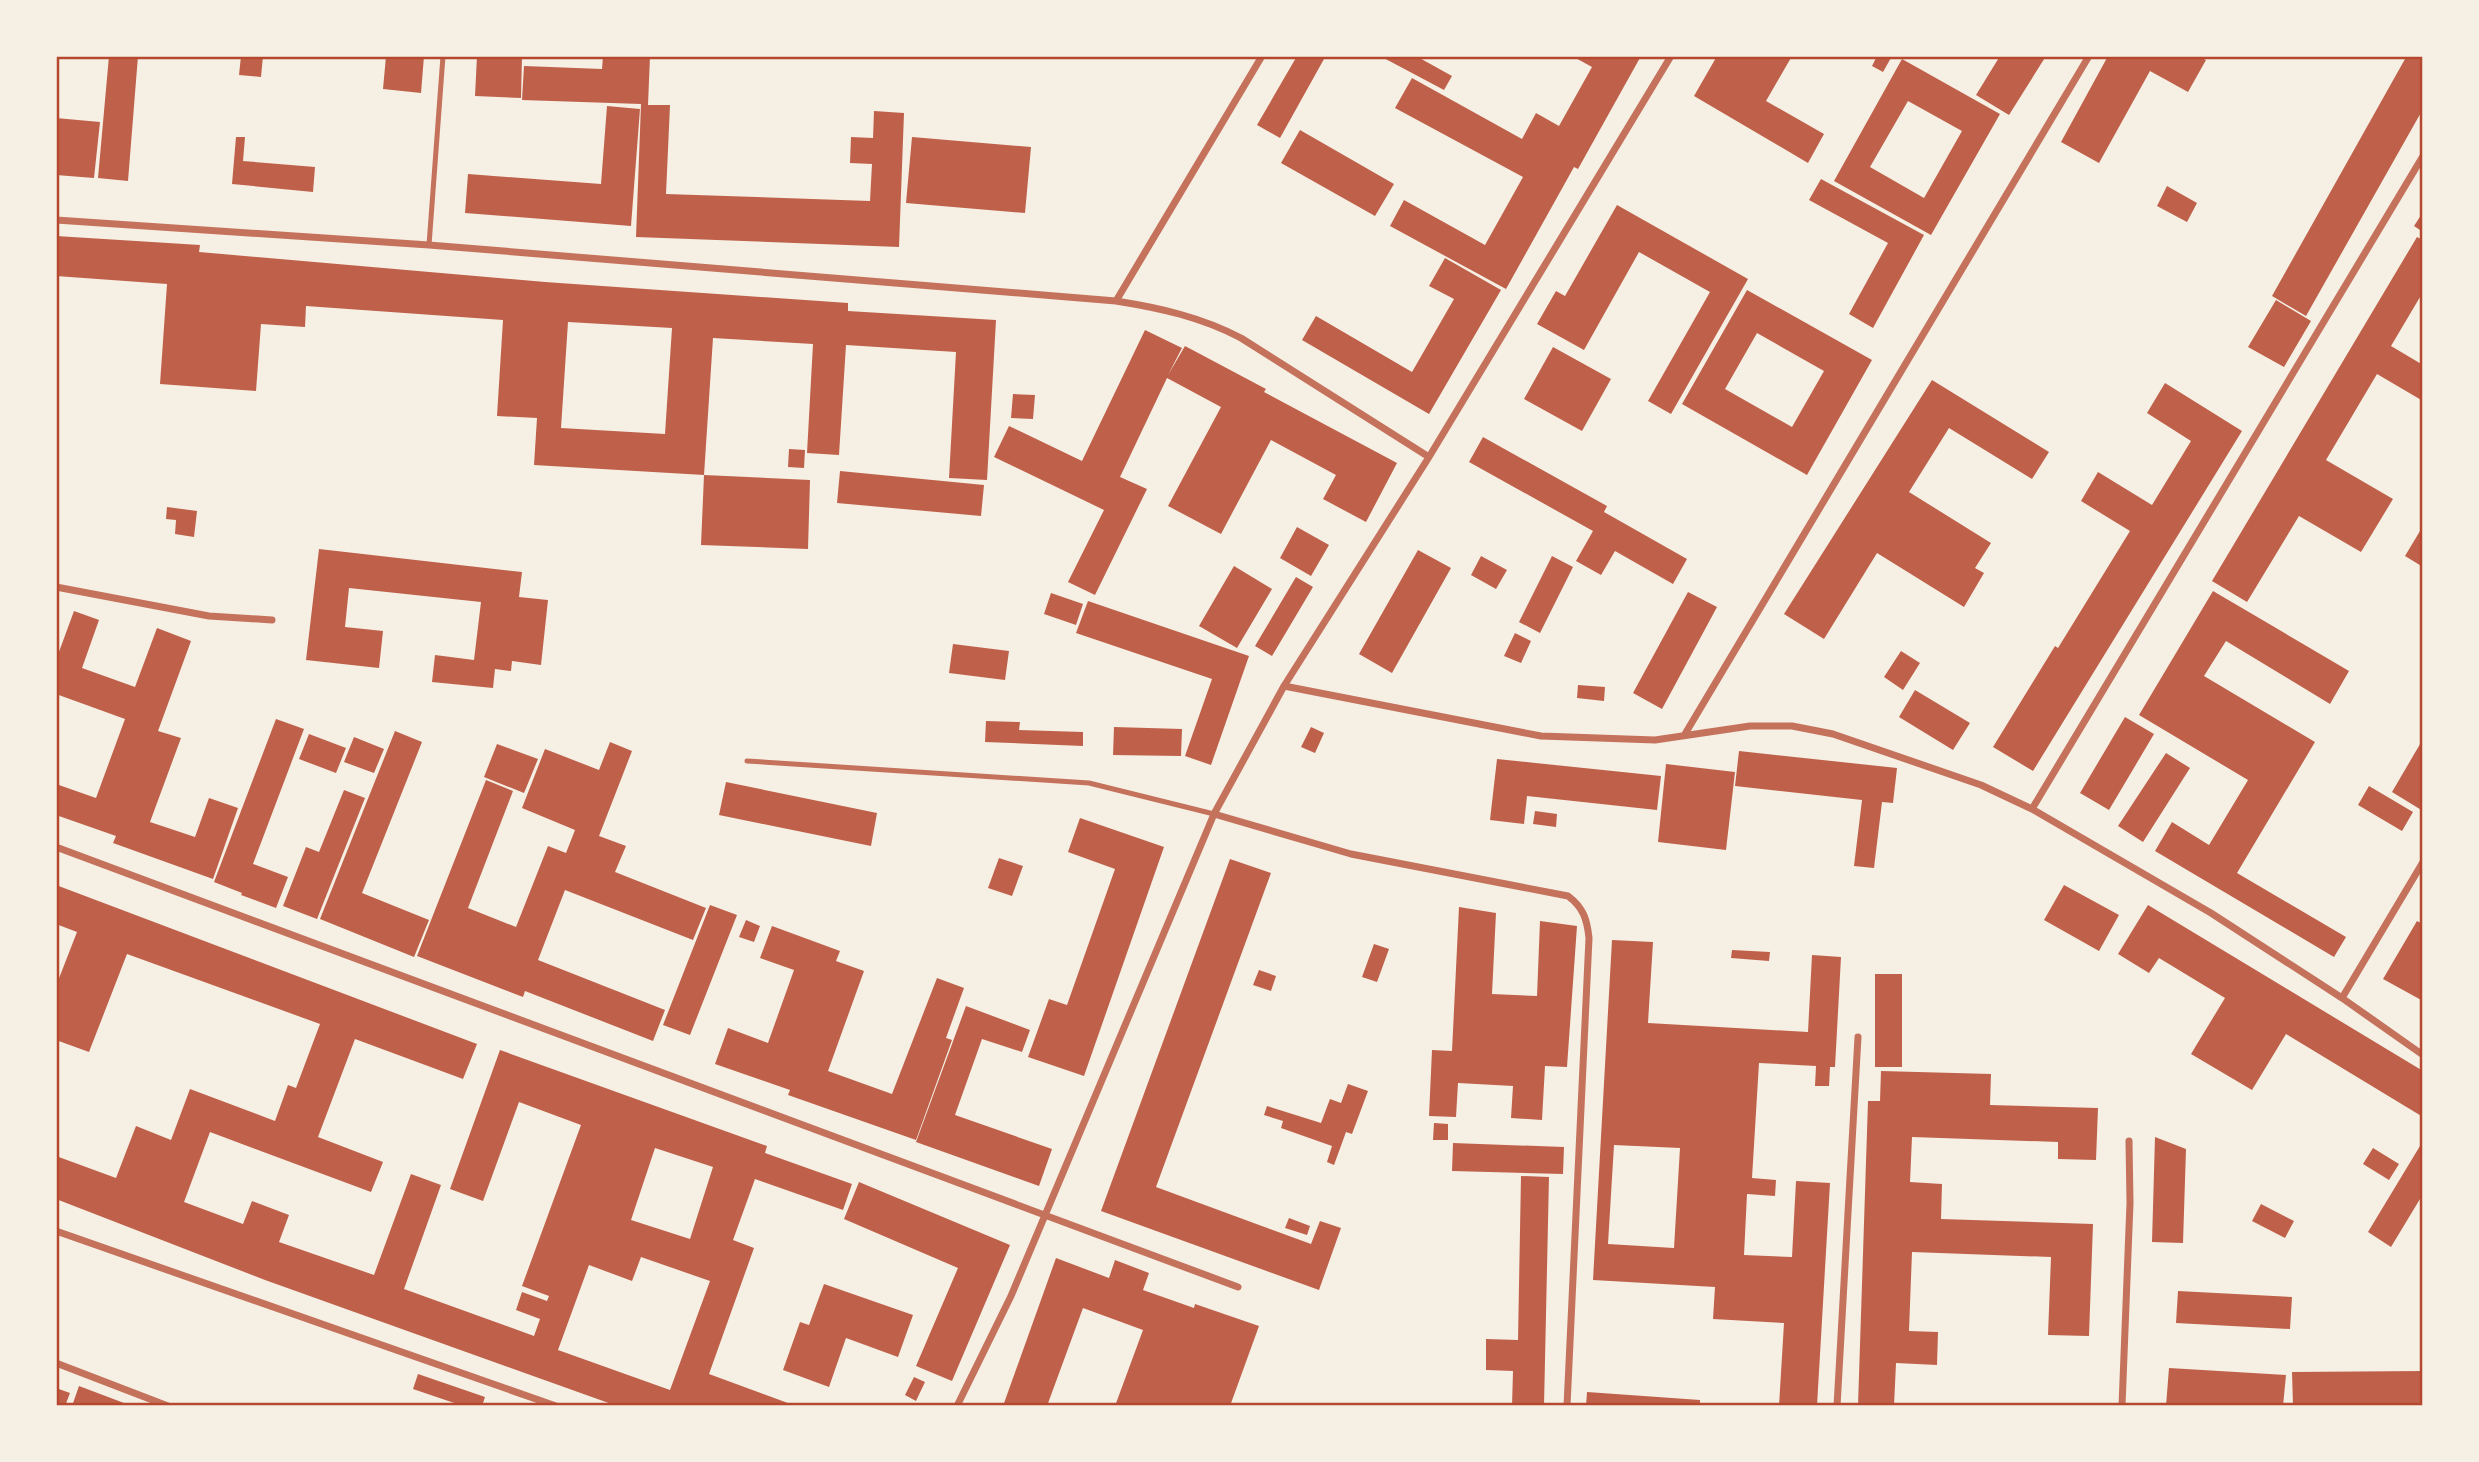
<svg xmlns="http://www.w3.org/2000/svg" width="2479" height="1462" font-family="Manrope,sans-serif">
<rect width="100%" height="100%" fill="#f6efe4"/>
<path fill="#bf614a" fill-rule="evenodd" d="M109,56H138L128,181L98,178Z
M241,56H263L261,77L239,75Z
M386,56H424L421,93L383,89Z
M477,56H522L521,98L475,96Z
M603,56H650L648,105H670L666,194L870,201L872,164L850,163L851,137L873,138L874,111L904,113L899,247L636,237L641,104L522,100L524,66L602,69Z
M1297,56H1318L1324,59L1280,138L1257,125Z
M1380,56H1416L1452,76L1444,90Z
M1572,56H1641L1578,169L1574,167L1506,289L1390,226L1404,200L1485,245L1523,177L1395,108L1412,78L1522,139L1536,113L1559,126L1592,67Z
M1717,56H1792L1766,101L1824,134L1808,163L1694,96Z
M1877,56H1892L1883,72L1872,66Z
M2000,56H2046L2009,115L1976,95Z
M2108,56H2198L2206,60L2188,92L2150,71L2099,163L2061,142Z
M2401,56H2423V109L2306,316L2272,296L2405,59Z
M1902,59L2000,114L1931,235L1834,181ZM1908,101L1962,131L1924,198L1870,167Z
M607,106L640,109L631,226L465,213L468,174L601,184Z
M56,118L100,122L94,178L56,175Z
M1300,130L1394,184L1375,216L1281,163Z
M236,137H245L243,161L315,167L313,192L232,184Z
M912,137L1031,147L1025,213L906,203Z
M1821,179L1924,235L1873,328L1849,314L1888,243L1809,200Z
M2167,186L2197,203L2187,222L2157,206Z
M1617,205L1748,279L1671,414L1648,401L1710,292L1639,252L1584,350L1537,324L1556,291L1565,296Z
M2423,212V232L2414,226Z
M56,236L200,245L199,252L545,282L848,303V311L996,320L987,480L949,478L956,352L846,345L839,455L807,453L813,344L713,338L704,475L810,480L808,549L701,545L704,475L534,465L537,418L497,416L503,320L306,306L305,327L261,324L256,391L160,384L167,284L56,276ZM568,322L672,328L665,434L561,428Z
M2417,237L2423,240V292L2391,346L2423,365V401L2377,374L2326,460L2393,499L2361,552L2299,516L2247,602L2212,581Z
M1445,258L1501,290L1429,414L1302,340L1316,316L1412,372L1454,299L1429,286Z
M1747,290L1872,360L1807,475L1682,404ZM1757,333L1824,371L1792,427L1725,389Z
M2276,300L2311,321L2284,367L2248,347Z
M1145,330L1182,348L1168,375L1185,346L1266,389L1264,392L1397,463L1366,522L1323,499L1336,475L1271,440L1221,534L1168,506L1221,407L1167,378L1120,477L1147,489L1095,595L1068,582L1104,510L994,457L1009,426L1082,461Z
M1553,347L1611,379L1582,431L1524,399Z
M1932,380L2049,452L2032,479L1949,428L1909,492L1991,543L1975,568L1984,573L1964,607L1877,553L1824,639L1784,614Z
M2165,383L2242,431L2033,771L1993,747L2055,646L2058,648L2130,531L2081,501L2098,472L2152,505L2191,441L2147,413Z
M1013,394L1035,395L1033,419L1011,418Z
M1483,437L1607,506L1604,512L1687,559L1673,584L1615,551L1601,575L1576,561L1593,531L1469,462Z
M789,449L805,450L804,468L788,467Z
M840,471L984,485L981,516L837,503Z
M167,507L197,511L194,537L175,534L176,520L166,519Z
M2423,526V567L2405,556Z
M1297,527L1329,545L1311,576L1280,558Z
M319,549L522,572L519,597L548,600L541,665L512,661L511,671L495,669L493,688L432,682L435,655L474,660L481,602L349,588L345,627L383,631L379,668L306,660Z
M1418,550L1451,568L1392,673L1359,654Z
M1481,556L1507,570L1496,589L1471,575Z
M1552,556L1573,567L1540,633L1519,622Z
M1234,566L1272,589L1237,648L1199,626Z
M1296,577L1313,587L1272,656L1255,646Z
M2213,591L2349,671L2330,704L2226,641L2204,676L2315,742L2237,873L2346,937L2334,957L2155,851L2172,822L2209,845L2248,780L2139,715Z
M1688,592L1717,607L1662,709L1633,693Z
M1051,593L1083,604L1076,625L1044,614Z
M1088,601L1249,656L1211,765L1185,756L1212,679L1076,633Z
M74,611L99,620L82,668L135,687L157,628L191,641L158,731L181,738L150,822L195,837L209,798L238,808L213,879L113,843L116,836L56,815V784L96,798L125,719L56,694V660Z
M1515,633L1531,641L1521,663L1504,656Z
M953,644L1009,651L1005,680L949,673Z
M1901,651L1920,663L1903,690L1884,677Z
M1578,685L1605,687L1604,701L1577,698Z
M1915,690L1970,723L1953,750L1899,717Z
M2125,717L2154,734L2109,810L2080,793Z
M276,719L304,729L253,864L288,877L276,908L241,895L242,893L214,882Z
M986,721L1020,722L1019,730L1083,732V746L985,742Z
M1114,727L1182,729L1181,756L1113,755Z
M1311,727L1324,733L1315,753L1301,747Z
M395,731L422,742L362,893L429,920L414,957L320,919Z
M309,734L346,748L336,773L299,759Z
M354,737L384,749L374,773L344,762Z
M2423,739V811L2392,792Z
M610,742L632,751L599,836L626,846L615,872L706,908L693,940L565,890L538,960L665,1010L653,1041L525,991L523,997L417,956L486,780L513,791L468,908L516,927L548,846L566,853L575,830L522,808L545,749L599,770Z
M497,744L538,759L524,793L484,777Z
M1739,751L1897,768L1893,803L1882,802L1874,868L1854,866L1862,800L1735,786Z
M2166,753L2190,768L2143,842L2118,826Z
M1497,759L1661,776L1657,810L1527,796L1524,824L1490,820Z
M1666,764L1735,772L1726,850L1658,842Z
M726,782L877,813L871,846L719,815Z
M2369,786L2413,812L2402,831L2358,805Z
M344,790L365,798L317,919L283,906L306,847L319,852Z
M1535,811L1557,814L1556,827L1533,824Z
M1080,818L1164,847L1084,1076L1028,1057L1049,999L1067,1005L1115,869L1068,852Z
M999,858L1023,866L1012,896L988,888Z
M1230,859L1271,873L1156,1187L1311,1244L1320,1221L1341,1228L1319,1290L1101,1211Z
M56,885L477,1044L463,1079L355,1039L318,1137L383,1162L371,1192L210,1132L184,1202L243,1224L252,1201L289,1215L279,1242L374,1275L411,1174L441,1185L404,1289L534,1336L540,1319L516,1310L522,1292L547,1301L549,1296L522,1286L581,1125L519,1102L483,1201L450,1189L500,1050L767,1146L765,1153L852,1184L843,1210L755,1179L733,1240L754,1248L709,1374L796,1406H617L265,1280L56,1199V1156L116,1178L136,1126L171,1140L190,1089L275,1121L288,1085L296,1088L320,1024L127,954L89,1052L56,1040V986L77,932L56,924ZM655,1148L713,1167L690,1239L631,1220ZM641,1257L710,1281L670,1390L558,1350L589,1265L632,1281Z
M2064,885L2119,915L2099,951L2044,920Z
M710,905L737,915L690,1035L663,1025Z
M2148,905L2423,1071V1117L2286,1034L2252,1090L2191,1054L2225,998L2159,958L2149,973L2118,954Z
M1459,907L1496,913L1492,994L1537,996L1540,921L1577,926L1567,1067L1545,1066L1542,1120L1511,1118L1513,1086L1458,1083L1456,1117L1429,1116L1432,1050L1452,1051Z
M746,920L760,926L754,942L739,937Z
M2417,921L2423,924V1001L2383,979Z
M772,926L840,951L836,961L864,971L828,1071L892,1094L937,978L964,988L946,1038L952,1040L916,1140L788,1095L790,1090L715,1064L728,1028L768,1043L794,970L760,958Z
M1612,940L1653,942L1648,1023L1808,1032L1812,955L1841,957L1835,1067H1830L1829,1086H1815L1816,1066L1759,1063L1752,1178L1776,1180L1775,1196L1747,1194L1744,1255L1792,1257L1796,1181L1830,1183L1817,1406H1779L1784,1323L1713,1319L1715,1287L1593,1280ZM1614,1145L1680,1148L1674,1248L1608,1244Z
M1374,944L1389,949L1377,982L1362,977Z
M1732,950L1770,952L1769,961L1731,958Z
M1259,970L1276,976L1271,991L1253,985Z
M1875,974H1902V1067H1875Z
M966,1006L1030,1030L1022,1052L982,1039L955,1115L1052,1149L1039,1186L916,1142Z
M1881,1071L1991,1074L1990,1105L2098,1108L2096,1160L2058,1159V1142L1912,1137L1910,1182L1942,1184L1941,1219L2093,1224L2089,1336L2048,1335L2051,1257L1912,1252L1909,1331L1938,1332L1937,1365L1896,1363L1894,1406H1858L1868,1101H1880Z
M1348,1084L1368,1091L1352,1134L1346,1132L1334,1165L1327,1162L1332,1146L1281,1128L1283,1121L1264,1115L1267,1106L1321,1123L1330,1099L1341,1103Z
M1434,1123L1448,1124V1140H1433Z
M2155,1137L2186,1149L2183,1243L2152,1242Z
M2423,1141V1194L2391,1247L2368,1232Z
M1453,1143L1564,1147L1563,1174L1452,1171Z
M2373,1148L2399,1164L2389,1180L2363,1164Z
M1521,1176L1549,1177L1544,1406H1512L1513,1371L1486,1370V1339L1518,1340Z
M859,1182L1010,1245L952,1381L916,1366L958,1268L844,1219Z
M2261,1204L2294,1221L2285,1238L2252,1221Z
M1289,1218L1310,1226L1307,1235L1285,1228Z
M1056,1258L1109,1278L1115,1260L1149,1273L1143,1290L1194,1308L1195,1304L1259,1326L1230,1406H1115L1143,1330L1083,1308L1047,1406H1003Z
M824,1284L913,1315L898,1357L846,1338L829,1387L783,1370L800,1322L809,1325Z
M2178,1291L2292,1297L2290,1329L2176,1323Z
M2169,1368L2286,1375L2283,1406H2166Z
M2423,1371V1406H2293L2292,1372Z
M418,1374L485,1397L482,1406H463L413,1389Z
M914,1377L925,1382L916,1401L905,1395Z
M79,1386L132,1406H72Z
M56,1388L70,1393L65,1406H56Z
M1587,1392L1700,1400V1406H1586Z"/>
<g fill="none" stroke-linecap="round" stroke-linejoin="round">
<path stroke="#c5725c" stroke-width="5" d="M429,245L443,56
M747,761L1089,783L1214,814"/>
<path stroke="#c5725c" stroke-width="7" d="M56,220L429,245L1116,301C1160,308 1201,317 1241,338L1429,457
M1116,301L1262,56
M56,587L209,616L272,620
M1284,686L1541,736L1655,740L1750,726H1792L1833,734L1981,785L2032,809L2211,913L2342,998L2423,1055
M1685,734L2089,56
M2032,809L2423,156
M1214,814L1351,854L1568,896C1584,908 1587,920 1589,938L1567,1406
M56,847L1238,1287
M2342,998L2423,862
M56,1231L556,1406
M56,1363L168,1406
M957,1406L1011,1296L1214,814L1284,686L1429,457L1671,56
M1837,1406L1858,1037
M2122,1406L2130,1203L2129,1141"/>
</g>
<rect width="2479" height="1462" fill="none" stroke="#f6efe4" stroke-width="116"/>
<rect x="58" y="58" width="2363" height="1346" fill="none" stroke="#b5482f" stroke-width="2.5"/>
</svg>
